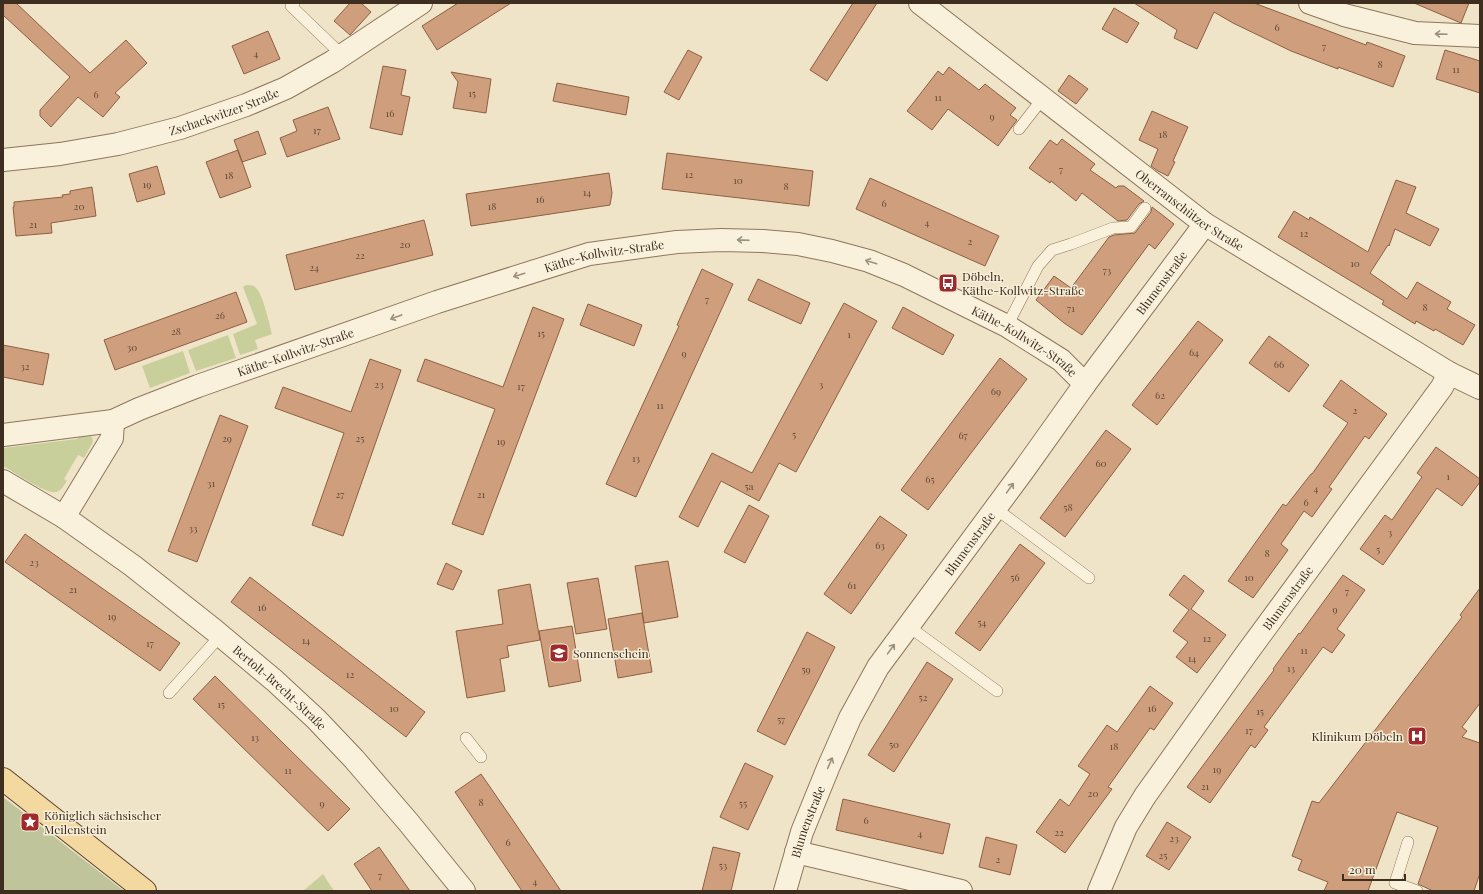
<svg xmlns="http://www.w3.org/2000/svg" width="1483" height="894" font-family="'Playfair Display',serif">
<rect width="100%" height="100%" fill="#f0e4c8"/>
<path fill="#c9cf9b" d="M246,285C249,285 253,285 255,287C263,293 269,323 272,334L255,340L258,349L240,355L233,334L257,324L243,287Z
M228,335L236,358L196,371L188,350Z
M183,351L190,373L150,388L142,366Z
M80,435H87L92,437L93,442L84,458L78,455L64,479L67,481C64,485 61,491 56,492C45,494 14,472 3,466V448L77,439Z
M323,874L334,891H303Z"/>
<path fill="#bfc49a" d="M3,797L124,891H3Z"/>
<path fill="#cf9f7d" stroke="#8d5f41" d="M3,3H16L90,73L126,40L147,63L115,93L120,97L103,117L78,97L51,127L40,116V110L70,77L3,15Z
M350,3H361L371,12L350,35L334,21Z
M458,3H511L437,50L422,26Z
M853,3H877L827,81L810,70Z
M1134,3H1254L1366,45L1367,42L1405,56L1393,87L1338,67V69L1291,51L1233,23L1214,12L1197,49L1174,38L1177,30Z
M1414,3H1469L1461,23Z
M1114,8L1139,23L1127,43L1102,29Z
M268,31L280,59L244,74L232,46Z
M688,50L702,57L679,100L664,92Z
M1445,50L1480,61V93L1436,79Z
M383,66L406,70L401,95L410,97L402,135L370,128Z
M949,67L979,90L985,84L1016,108L1010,115L1017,120L998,146L948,109L932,130L907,111L938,71L943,75Z
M451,72L491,79L486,113L453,108L458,82Z
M1069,75L1088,89L1076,104L1058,91Z
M557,83L629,97L626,115L553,101Z
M328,107L340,139L287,157L280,138L297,131L293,120Z
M1152,111L1188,127L1173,161L1175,162L1168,176L1158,171L1151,166L1158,149L1139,140Z
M258,131L266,154L242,162L234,140Z
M1062,139L1095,164L1090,170L1116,188L1118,186H1124L1144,201L1139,204L1127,220L1118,221L1082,193L1076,201L1051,181L1050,183L1029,168L1050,140L1057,145Z
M238,150L251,187L220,198L206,162Z
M667,153L813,171L809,206L662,189Z
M157,166L165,194L137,202L129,174Z
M609,173L612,193L610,205L471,226L466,194Z
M870,178L999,236L985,266L856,209Z
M1396,180L1416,187L1406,213L1439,229L1430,246L1395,229L1389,246L1388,245L1370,273L1407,299L1417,282L1451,302L1447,309L1475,325L1463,345L1435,329L1434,331L1416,321L1415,324L1382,304L1384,301L1278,237L1294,211L1309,220L1310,217L1368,252Z
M92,187L96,216L51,223L52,233L16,236L13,207H14V202L63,197L62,195L70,194V191Z
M1152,207L1174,224L1155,249L1149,244L1082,335L1064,323L1036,300L1054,276L1071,288L1109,237L1114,235L1135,233L1151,212Z
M424,220L433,255L295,290L286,255Z
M702,269L733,284L636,497L606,484L679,326L677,325Z
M758,279L810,303L801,324L748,300Z
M236,292L247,322L115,370L104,340Z
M844,303L877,321L796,472L779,463L759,501L721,481L698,527L679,517L712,453L752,473Z
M588,304L642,325L634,346L580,325Z
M533,307L564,319L483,535L452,524L495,409L417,381L425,359L503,387Z
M903,307L954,335L943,355L892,328Z
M1198,321L1223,340L1157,425L1132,405Z
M1269,336L1309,365L1289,392L1249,363Z
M3,345L49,354L43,385L3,377Z
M1000,358L1027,379L928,510L901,490Z
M370,359L401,370L343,536L312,525L344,433L275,408L283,387L351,412Z
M1341,380L1387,414L1369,439L1365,436L1329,487L1332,489L1312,517L1304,511L1281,544L1288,550L1253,598L1228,581L1283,504L1286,506L1311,474H1312L1348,423L1323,406Z
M220,415L248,426L197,562L168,551Z
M1106,430L1131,449L1065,537L1040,518Z
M1436,447L1480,479V482L1462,506L1437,488L1383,565L1360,549L1385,515L1392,520L1422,477L1417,473Z
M749,505L769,516L745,563L724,552Z
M880,516L907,535L851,614L824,594Z
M25,534L180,643L160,671L5,562Z
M1020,544L1045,563L980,651L955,633Z
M668,561L678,617L644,623L635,566Z
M446,563L462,571L453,590L437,584Z
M1184,575L1204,591L1191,609L1226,635L1197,673L1176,657L1188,642L1173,631L1189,610L1169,595Z
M1343,575L1365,590L1337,629L1345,635L1332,653L1323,647L1264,727L1268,730L1255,748L1251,745L1210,803L1187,787L1274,670L1273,669L1299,633L1300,634Z
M250,577L425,712L406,737L231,602Z
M598,578L607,629L576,634L567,583Z
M530,584L540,640L507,646L509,657L500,659L505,691L467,698L456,631L503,624L498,590Z
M1480,588V703L1462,727L1467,731L1462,737L1480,743V873L1474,891H1433L1418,884L1438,827L1397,812L1368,891H1324L1328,882L1298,870L1302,860L1292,856L1312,801L1319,803L1462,617L1460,615Z
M642,613L652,672L618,678L608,619Z
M572,626L581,681L549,687L539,631Z
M807,632L835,647L785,745L757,731Z
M927,662L953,679L894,772L868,755Z
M215,676L350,809L328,831L193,699Z
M1150,686L1173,703L1154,730L1150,728L1108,787L1112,789L1065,853L1036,832L1060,799L1069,806L1090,774L1078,766L1107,725L1117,732Z
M745,763L773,776L748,830L720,817Z
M481,774L508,813L561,891H522L455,792Z
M843,799L950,824L943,854L836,830Z
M1167,822L1191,837L1169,870L1146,856Z
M986,837L1017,845L1010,875L979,867Z
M379,847L410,891H372L354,864Z
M713,847L740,853L731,891H702Z"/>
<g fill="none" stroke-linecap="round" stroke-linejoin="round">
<g stroke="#8d765c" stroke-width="12">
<path id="service" d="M294,3L291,6L342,55
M1019,129L1043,98
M1007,326L1038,266L1052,250L1071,244L1113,228L1131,227L1145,208
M995,508L1089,578
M908,626L997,691
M169,693L221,635
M466,738L481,757
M1408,842L1395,883L1417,891"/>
</g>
<g stroke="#8d765c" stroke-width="24">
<g id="minor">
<path id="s1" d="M920,3L1205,224L1449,373L1480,388"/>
<path d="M1310,3L1344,15L1415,33L1480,36"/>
<path id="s2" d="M3,160L60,154L118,144L180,128L246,105L286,88L332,62L421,3"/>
<path id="s3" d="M3,435L113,421L139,409L198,386L437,302L589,254L677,242L721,240L763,241L798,244L832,251L869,261L904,275L1007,326L1061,360L1085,384"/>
<path id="s4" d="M3,481L64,517L133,566L214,630L275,681L316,719L354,759L409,823L464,891"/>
<path d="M64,517L112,438L113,421"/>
<path d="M796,852L961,891"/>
<path id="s5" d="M785,891L802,832L828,768L850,718L878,667L1023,471L1085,384L1205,224"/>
<path id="s6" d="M1099,891L1126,827L1145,796L1244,657L1442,387L1449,373"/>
</g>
</g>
<g stroke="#5b4430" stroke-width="24">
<path id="primary" d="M3,779L145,891"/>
</g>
<use href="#service" stroke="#faf1dc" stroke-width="11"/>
<use href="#minor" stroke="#faf1dc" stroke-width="22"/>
<use href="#primary" stroke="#f3d9a0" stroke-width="22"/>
</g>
<defs><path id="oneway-shaft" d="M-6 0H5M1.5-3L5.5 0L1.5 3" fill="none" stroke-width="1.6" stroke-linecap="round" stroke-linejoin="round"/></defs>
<g stroke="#9c907e">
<use href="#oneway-shaft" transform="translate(1441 34) rotate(-178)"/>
<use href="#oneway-shaft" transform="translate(743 240) rotate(-178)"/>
<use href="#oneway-shaft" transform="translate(871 262) rotate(-162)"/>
<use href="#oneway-shaft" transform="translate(519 275) rotate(163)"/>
<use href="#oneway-shaft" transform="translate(396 317) rotate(160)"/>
<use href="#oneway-shaft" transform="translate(1010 488) rotate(-54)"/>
<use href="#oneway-shaft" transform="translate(891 649) rotate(-54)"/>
<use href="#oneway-shaft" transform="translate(830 763) rotate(-66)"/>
</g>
<defs>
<g id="bus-square" transform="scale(1)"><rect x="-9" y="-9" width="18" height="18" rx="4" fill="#9e2a2b" stroke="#f7eed8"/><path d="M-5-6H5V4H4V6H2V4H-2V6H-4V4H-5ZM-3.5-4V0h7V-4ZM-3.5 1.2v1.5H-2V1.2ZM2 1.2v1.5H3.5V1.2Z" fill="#fff"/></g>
<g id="school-square" transform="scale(1)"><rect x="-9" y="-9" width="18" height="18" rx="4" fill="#9e2a2b" stroke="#f7eed8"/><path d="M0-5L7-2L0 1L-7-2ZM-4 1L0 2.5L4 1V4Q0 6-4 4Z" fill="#fff"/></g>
<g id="hospital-square" transform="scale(1)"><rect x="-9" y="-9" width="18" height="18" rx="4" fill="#9e2a2b" stroke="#f7eed8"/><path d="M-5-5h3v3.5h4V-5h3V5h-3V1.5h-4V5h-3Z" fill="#fff"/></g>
<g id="sight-square" transform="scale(1)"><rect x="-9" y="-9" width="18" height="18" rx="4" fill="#9e2a2b" stroke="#f7eed8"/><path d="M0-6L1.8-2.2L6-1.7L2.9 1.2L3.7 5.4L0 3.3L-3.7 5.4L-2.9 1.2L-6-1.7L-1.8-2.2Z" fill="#fff"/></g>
</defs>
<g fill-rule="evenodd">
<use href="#bus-square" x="948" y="283"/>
<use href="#school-square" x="559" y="653"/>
<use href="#hospital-square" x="1417" y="736"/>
<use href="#sight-square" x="30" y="822"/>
</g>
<g text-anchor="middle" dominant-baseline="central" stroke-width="3" stroke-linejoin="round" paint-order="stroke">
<g font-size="10" fill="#624a37">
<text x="1277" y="27">6</text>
<text x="1324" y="46">7</text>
<text x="256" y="53">4</text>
<text x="1380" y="64">8</text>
<text x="1456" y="69">11</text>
<text x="472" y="93">15</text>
<text x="96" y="94">6</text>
<text x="938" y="97">11</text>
<text x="390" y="113">16</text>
<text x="992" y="116">9</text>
<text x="317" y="130">17</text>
<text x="1163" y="134">18</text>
<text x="1061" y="169">7</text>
<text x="689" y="174">12</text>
<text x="229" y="175">18</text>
<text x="738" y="180">10</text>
<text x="147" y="184">19</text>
<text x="786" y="186">8</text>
<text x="587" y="192">14</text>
<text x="540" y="199">16</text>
<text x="884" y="203">6</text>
<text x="79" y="206">20</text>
<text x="492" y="206">18</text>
<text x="927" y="222">4</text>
<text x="33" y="224">21</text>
<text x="1304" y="233">12</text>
<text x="970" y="241">2</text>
<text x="405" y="244">20</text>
<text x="360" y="255">22</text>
<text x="1355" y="263">10</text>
<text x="314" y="267">24</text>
<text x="1107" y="270">73</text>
<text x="707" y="299">7</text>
<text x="1425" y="307">8</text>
<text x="1071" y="308">71</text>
<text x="220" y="315">26</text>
<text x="176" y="331">28</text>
<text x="541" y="333">15</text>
<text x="849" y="334">1</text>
<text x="132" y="347">30</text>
<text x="1194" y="352">64</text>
<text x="684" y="353">9</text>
<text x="1279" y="364">66</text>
<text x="25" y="366">32</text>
<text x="379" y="384">23</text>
<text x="821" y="384">3</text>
<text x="521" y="386">17</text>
<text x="996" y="391">69</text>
<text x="1160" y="395">62</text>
<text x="660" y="405">11</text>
<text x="1355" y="410">2</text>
<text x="794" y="434">5</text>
<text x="963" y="435">67</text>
<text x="227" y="438">29</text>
<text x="360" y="438">25</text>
<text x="501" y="441">19</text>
<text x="636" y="458">13</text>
<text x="1101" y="463">60</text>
<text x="1448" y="476">1</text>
<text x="930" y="479">65</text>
<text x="211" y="483">31</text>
<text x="749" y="486">5a</text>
<text x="1316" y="488">4</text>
<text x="340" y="494">27</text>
<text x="481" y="494">21</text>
<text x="1306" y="502">6</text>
<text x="1068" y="507">58</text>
<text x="193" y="528">33</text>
<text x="1390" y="532">3</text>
<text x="880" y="545">63</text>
<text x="1378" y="549">5</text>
<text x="1267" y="553">8</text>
<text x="34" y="562">23</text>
<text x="1015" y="577">56</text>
<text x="1249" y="577">10</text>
<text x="852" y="585">61</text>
<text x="73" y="589">21</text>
<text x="1347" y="591">7</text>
<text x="262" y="607">16</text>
<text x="1335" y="609">9</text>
<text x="112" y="616">19</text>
<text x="982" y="622">54</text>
<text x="1207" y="638">12</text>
<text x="306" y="640">14</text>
<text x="150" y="643">17</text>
<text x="1304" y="650">11</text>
<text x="1192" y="658">14</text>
<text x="1291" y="668">13</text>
<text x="806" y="669">59</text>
<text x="350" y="674">12</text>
<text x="923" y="697">52</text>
<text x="221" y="704">15</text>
<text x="394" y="708">10</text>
<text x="1152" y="708">16</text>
<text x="1260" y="711">15</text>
<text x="781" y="719">57</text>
<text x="1249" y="730">17</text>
<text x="255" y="737">13</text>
<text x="894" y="744">50</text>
<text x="1114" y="746">18</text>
<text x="1217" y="769">19</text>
<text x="288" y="770">11</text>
<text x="1205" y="786">21</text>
<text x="1093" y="793">20</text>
<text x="481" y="802">8</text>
<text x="322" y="803">9</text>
<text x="743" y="803">55</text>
<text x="866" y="820">6</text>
<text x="1059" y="832">22</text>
<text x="920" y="833">4</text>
<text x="1174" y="838">23</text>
<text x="508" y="842">6</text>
<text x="1163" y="855">25</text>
<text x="998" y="859">2</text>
<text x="723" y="865">53</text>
<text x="380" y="875">7</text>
<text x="535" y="881">4</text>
</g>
<g font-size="12" fill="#3d2e20" stroke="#f7eed8">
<text stroke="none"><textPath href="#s2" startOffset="227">Zschackwitzer Straße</textPath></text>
<text stroke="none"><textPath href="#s1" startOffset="340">Oberranschützer Straße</textPath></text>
<text stroke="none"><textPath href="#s3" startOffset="630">Käthe-Kollwitz-Straße</textPath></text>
<text stroke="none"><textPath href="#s5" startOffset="721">Blumenstraße</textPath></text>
<text stroke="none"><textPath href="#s3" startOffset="1074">Käthe-Kollwitz-Straße</textPath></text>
<text stroke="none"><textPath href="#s3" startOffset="306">Käthe-Kollwitz-Straße</textPath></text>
<text stroke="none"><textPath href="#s5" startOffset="397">Blumenstraße</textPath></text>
<text stroke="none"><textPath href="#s6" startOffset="350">Blumenstraße</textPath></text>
<text stroke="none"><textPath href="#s4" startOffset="346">Bertolt-Brecht-Straße</textPath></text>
<text stroke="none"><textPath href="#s5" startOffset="73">Blumenstraße</textPath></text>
</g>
<g font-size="12" fill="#3d2e20" stroke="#f7eed8" text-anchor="start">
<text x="962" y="276">Döbeln,<tspan x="962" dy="14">Käthe-Kollwitz-Straße</tspan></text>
<text x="573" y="653">Sonnenschein</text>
<text x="1403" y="736" text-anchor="end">Klinikum Döbeln</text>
<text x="44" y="815">Königlich sächsischer<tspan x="44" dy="14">Meilenstein</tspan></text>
</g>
</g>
<rect width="1483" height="894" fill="none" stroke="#3d2e20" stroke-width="8"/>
<path d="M1343 874v6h62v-6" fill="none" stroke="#3d2e20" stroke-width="2"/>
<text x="1349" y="874" font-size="12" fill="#3d2e20" stroke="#f7eed8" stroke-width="3" paint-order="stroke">20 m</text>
</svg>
